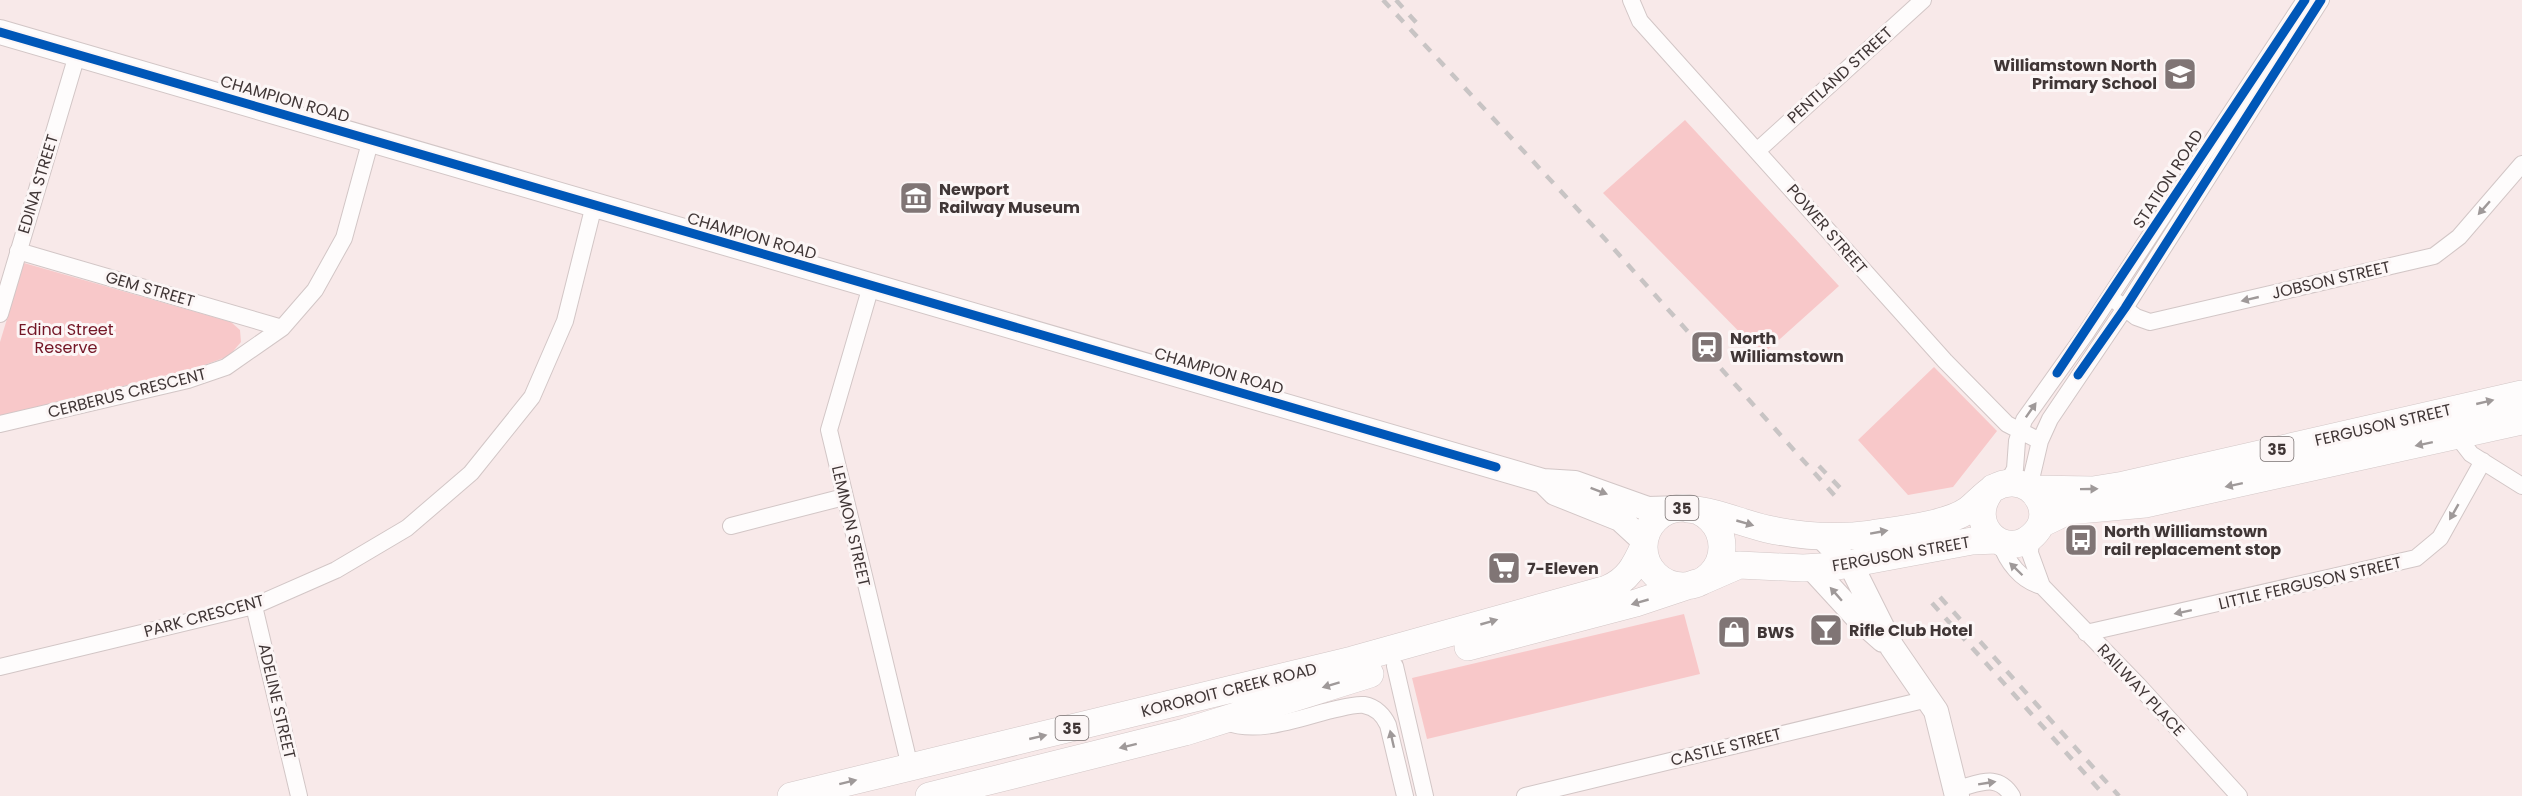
<svg xmlns="http://www.w3.org/2000/svg" width="2522" height="796" font-family="Poppins,sans-serif">
<rect width="100%" height="100%" fill="#f8e9e9"/>
<path fill="#f8c8c9" d="M1685,120L1839,286L1762,355L1603,193Z
M24,263L231,322L240,330L241,342L229,356L199,367L0,417V342Z
M1934,367L1997,431L1953,487L1908,495L1858,440Z
M1684,614L1700,674L1427,739L1412,678Z"/>
<g fill="none" stroke-linecap="round" stroke-linejoin="round">
<g stroke="#d2c6c6" stroke-width="18">
<path id="street" d="M1631,0L1640,21L1945,361L2007,424L2040,441
M1757,151L1923,0
M18,251L282,328
M871,286L829,430L910,767
M2117,302L2136,317L2150,322L2434,256L2459,237L2522,164
M0,314L77,55
M0,424L188,380L226,367L282,328L315,290L344,238L371,139
M2457,436L2471,454L2522,486
M2007,483L2015,469L2017,441L2024,420L2086,333L2305,0
M2029,488L2040,441L2050,419L2125,308L2321,0
M731,526L844,497
M2031,538L2030,553L2042,586L2138,685L2239,796
M2000,542C2007,562 2021,581 2042,586
M254,606L299,796
M2086,633L2416,558L2440,538L2483,461
M1395,666L1425,796
M0,667L254,606L336,570L407,528L471,473L532,397L565,321L594,205
M1227,722C1258,735 1302,717 1332,710C1342,708 1354,704 1364,705C1376,707 1384,716 1388,725L1405,796
M1956,789C1979,784 1997,772 2012,796
M1525,796L1928,699"/>
</g>
<g stroke="#d2c6c6" stroke-width="26">
<path id="secondary" d="M0,32L1543,481L1575,483L1648,509L1682,508
M1546,484L1555,493L1620,519L1645,542
M1821,536L1853,569L1892,647L1936,711L1957,796
M1812,568L1857,617L1883,640"/>
</g>
<g stroke="#d2c6c6" stroke-width="28">
<path id="primary" d="M2031,489L2093,490L2124,485L2522,394
M1644 547a39 39 0 1 1 78 0a39 39 0 1 1-78 0Z
M1688,509C1715,511 1741,523 1767,529C1800,536 1837,539 1871,534C1897,530 1947,525 1968,510C1982,499 1993,482 2013,483C2037,484 2052,513 2036,532C2008,565 1961,525 1993,488
M2041,524L2068,511L2145,504L2522,421
M1700,582L1739,565L1803,568L1838,566L1972,541L1997,540
M1468,647L1636,603L1696,583
M791,796L1352,660L1607,589C1628,580 1635,566 1644,546
M929,796L1185,732L1370,674"/>
</g>
<use href="#street" stroke="#fefcfc" stroke-width="16"/>
<use href="#secondary" stroke="#fefcfc" stroke-width="24"/>
<use href="#primary" stroke="#fefcfc" stroke-width="27"/>
<path stroke="#c8c4c4" stroke-width="4.5" stroke-dasharray="10 10" stroke-linecap="butt" d="M1383,0L1596,229L1836,497
M1396,0L1422,29
M1819,466L1845,493
M1940,597L2119,796
M1932,603L2105,796"/>
<g stroke="#fcf6f6" stroke-width="13">
<path id="cycleway" d="M0,32L1496,467
M2057,373L2305,0
M2078,375L2125,308L2321,0"/>
</g>
<use href="#cycleway" stroke="#0057b8" stroke-width="9"/>
</g>
<defs><path id="oneway-solid" d="M-6-.8H1V-3.2L6.5 0L1 3.2V.8H-6Z" transform="scale(1.5)"/></defs>
<g fill="#9f9999">
<use href="#oneway-solid" transform="translate(2484 208) rotate(131)"/>
<use href="#oneway-solid" transform="translate(2250 299) rotate(167)"/>
<use href="#oneway-solid" transform="translate(2485 402) rotate(-13)"/>
<use href="#oneway-solid" transform="translate(2031 410) rotate(-55)"/>
<use href="#oneway-solid" transform="translate(2424 444) rotate(168)"/>
<use href="#oneway-solid" transform="translate(2234 485) rotate(168)"/>
<use href="#oneway-solid" transform="translate(2089 489) rotate(-1)"/>
<use href="#oneway-solid" transform="translate(1599 491) rotate(21)"/>
<use href="#oneway-solid" transform="translate(2454 512) rotate(120)"/>
<use href="#oneway-solid" transform="translate(1745 523) rotate(16)"/>
<use href="#oneway-solid" transform="translate(1879 532) rotate(-10)"/>
<use href="#oneway-solid" transform="translate(2016 569) rotate(-136)"/>
<use href="#oneway-solid" transform="translate(1836 594) rotate(-131)"/>
<use href="#oneway-solid" transform="translate(1640 602) rotate(164)"/>
<use href="#oneway-solid" transform="translate(2183 612) rotate(168)"/>
<use href="#oneway-solid" transform="translate(1489 622) rotate(-16)"/>
<use href="#oneway-solid" transform="translate(1331 685) rotate(163)"/>
<use href="#oneway-solid" transform="translate(1038 737) rotate(-13)"/>
<use href="#oneway-solid" transform="translate(1392 739) rotate(-103)"/>
<use href="#oneway-solid" transform="translate(1128 746) rotate(166)"/>
<use href="#oneway-solid" transform="translate(848 782) rotate(-14)"/>
<use href="#oneway-solid" transform="translate(1987 783) rotate(-9)"/>
</g>
<defs>
<g id="school-square" transform="scale(1.725)"><rect x="-9" y="-9" width="18" height="18" rx="4" fill="#807575" stroke="#fcf6f6"/><path d="M0-5L7-2L0 1L-7-2ZM-4 1L0 2.5L4 1V4Q0 6-4 4Z" fill="#fff"/></g>
<g id="museum-square" transform="scale(1.725)"><rect x="-9" y="-9" width="18" height="18" rx="4" fill="#807575" stroke="#fcf6f6"/><path d="M0-6L6-3V-2H-6V-3ZM-5-1h2V3h-2ZM-1-1h2V3h-2ZM3-1h2V3H3ZM-6 4H6V6H-6Z" fill="#fff"/></g>
<g id="station-square" transform="scale(1.725)"><rect x="-9" y="-9" width="18" height="18" rx="4" fill="#807575" stroke="#fcf6f6"/><path d="M-3-6H3Q5-6 5-4V2Q5 4 3 4L4.5 6H3L1.5 4h-3L-3 6H-4.5L-3 4Q-5 4-5 2V-4Q-5-6-3-6ZM-3.5-4v3h7v-3ZM-3.5 1v1.5H-2V1ZM2 1v1.5H3.5V1Z" fill="#fff"/></g>
<g id="bus-square" transform="scale(1.725)"><rect x="-9" y="-9" width="18" height="18" rx="4" fill="#807575" stroke="#fcf6f6"/><path d="M-5-6H5V4H4V6H2V4H-2V6H-4V4H-5ZM-3.5-4V0h7V-4ZM-3.5 1.2v1.5H-2V1.2ZM2 1.2v1.5H3.5V1.2Z" fill="#fff"/></g>
<g id="supermarket-square" transform="scale(1.725)"><rect x="-9" y="-9" width="18" height="18" rx="4" fill="#807575" stroke="#fcf6f6"/><path d="M-6-5.5h2.5l.6 2H6L4.5 2H-2.5L-4.4-4H-6ZM-1.5 3.2a1.3 1.3 0 1 0 .1 0ZM3 3.2a1.3 1.3 0 1 0 .1 0Z" fill="#fff"/></g>
<g id="bar-square" transform="scale(1.725)"><rect x="-9" y="-9" width="18" height="18" rx="4" fill="#807575" stroke="#fcf6f6"/><path d="M-6-5H6L.8 .8V4.5H3.5V6h-7V4.5H-.8V.8Z" fill="#fff"/></g>
<g id="shop-square" transform="scale(1.725)"><rect x="-9" y="-9" width="18" height="18" rx="4" fill="#807575" stroke="#fcf6f6"/><path d="M-5-2.5h2.3a2.7 3.5 0 0 1 5.4 0H5L5.5 6h-11ZM-1.5-2.5h3a1.5 2.3 0 0 0-3 0Z" fill="#fff"/></g>
</defs>
<g fill-rule="evenodd">
<use href="#school-square" x="2180" y="74"/>
<use href="#museum-square" x="916" y="198"/>
<use href="#station-square" x="1707" y="347"/>
<use href="#bus-square" x="2081" y="540"/>
<use href="#supermarket-square" x="1504" y="568"/>
<use href="#bar-square" x="1826" y="630"/>
<use href="#shop-square" x="1734" y="632"/>
</g>
<g text-anchor="middle" dominant-baseline="central" stroke-width="6" stroke-linejoin="round" paint-order="stroke">
<g fill="#fcf6f6" stroke="#787070" stroke-width="1.5">
<rect x="2260.5" y="437" width="33" height="24" rx="4.5"/>
<rect x="1665.5" y="496" width="33" height="24" rx="4.5"/>
<rect x="1055.5" y="716" width="33" height="24" rx="4.5"/>
</g>
<g font-size="15" font-weight="bold" fill="#403636">
<text x="2277" y="449">35</text>
<text x="1682" y="508">35</text>
<text x="1072" y="728">35</text>
</g>
<g font-size="16" font-weight="bold" fill="#403636" stroke="#fcf6f6" text-anchor="start">
<text x="2157" y="65" text-anchor="end">Williamstown North<tspan x="2157" dy="18">Primary School</tspan></text>
<text x="939" y="189">Newport<tspan x="939" dy="18">Railway Museum</tspan></text>
<text x="1730" y="338">North<tspan x="1730" dy="18">Williamstown</tspan></text>
<text x="2104" y="531">North Williamstown<tspan x="2104" dy="18">rail replacement stop</tspan></text>
<text x="1527" y="568">7-Eleven</text>
<text x="1849" y="630">Rifle Club Hotel</text>
<text x="1757" y="632">BWS</text>
</g>
<g font-size="16" fill="#403636" stroke="#fcf6f6">
<text transform="translate(1840 75) rotate(-42)">PENTLAND STREET</text>
<text transform="translate(285 99) rotate(16)">CHAMPION ROAD</text>
<text transform="translate(2168 179) rotate(-57)">STATION ROAD</text>
<text transform="translate(38 184) rotate(-73)">EDINA STREET</text>
<text transform="translate(1827 229) rotate(49)">POWER STREET</text>
<text transform="translate(752 236) rotate(16)">CHAMPION ROAD</text>
<text transform="translate(2331 280) rotate(-13)">JOBSON STREET</text>
<text transform="translate(150 289) rotate(16)">GEM STREET</text>
<text transform="translate(1219 371) rotate(16)">CHAMPION ROAD</text>
<text transform="translate(127 393) rotate(-14)">CERBERUS CRESCENT</text>
<text transform="translate(2383 425) rotate(-13)">FERGUSON STREET</text>
<text transform="translate(851 526) rotate(77)">LEMMON STREET</text>
<text transform="translate(1901 554) rotate(-10)">FERGUSON STREET</text>
<text transform="translate(2310 583) rotate(-13)">LITTLE FERGUSON STREET</text>
<text transform="translate(204 616) rotate(-15)">PARK CRESCENT</text>
<text transform="translate(1229 690) rotate(-14)">KOROROIT CREEK ROAD</text>
<text transform="translate(2141 690) rotate(47)">RAILWAY PLACE</text>
<text transform="translate(277 701) rotate(77)">ADELINE STREET</text>
<text transform="translate(1726 747) rotate(-14)">CASTLE STREET</text>
</g>
<g font-size="16" fill="#731626" stroke="#fcf6f6">
<text x="66" y="329">Edina Street<tspan x="66" dy="18">Reserve</tspan></text>
</g>
</g>
</svg>
